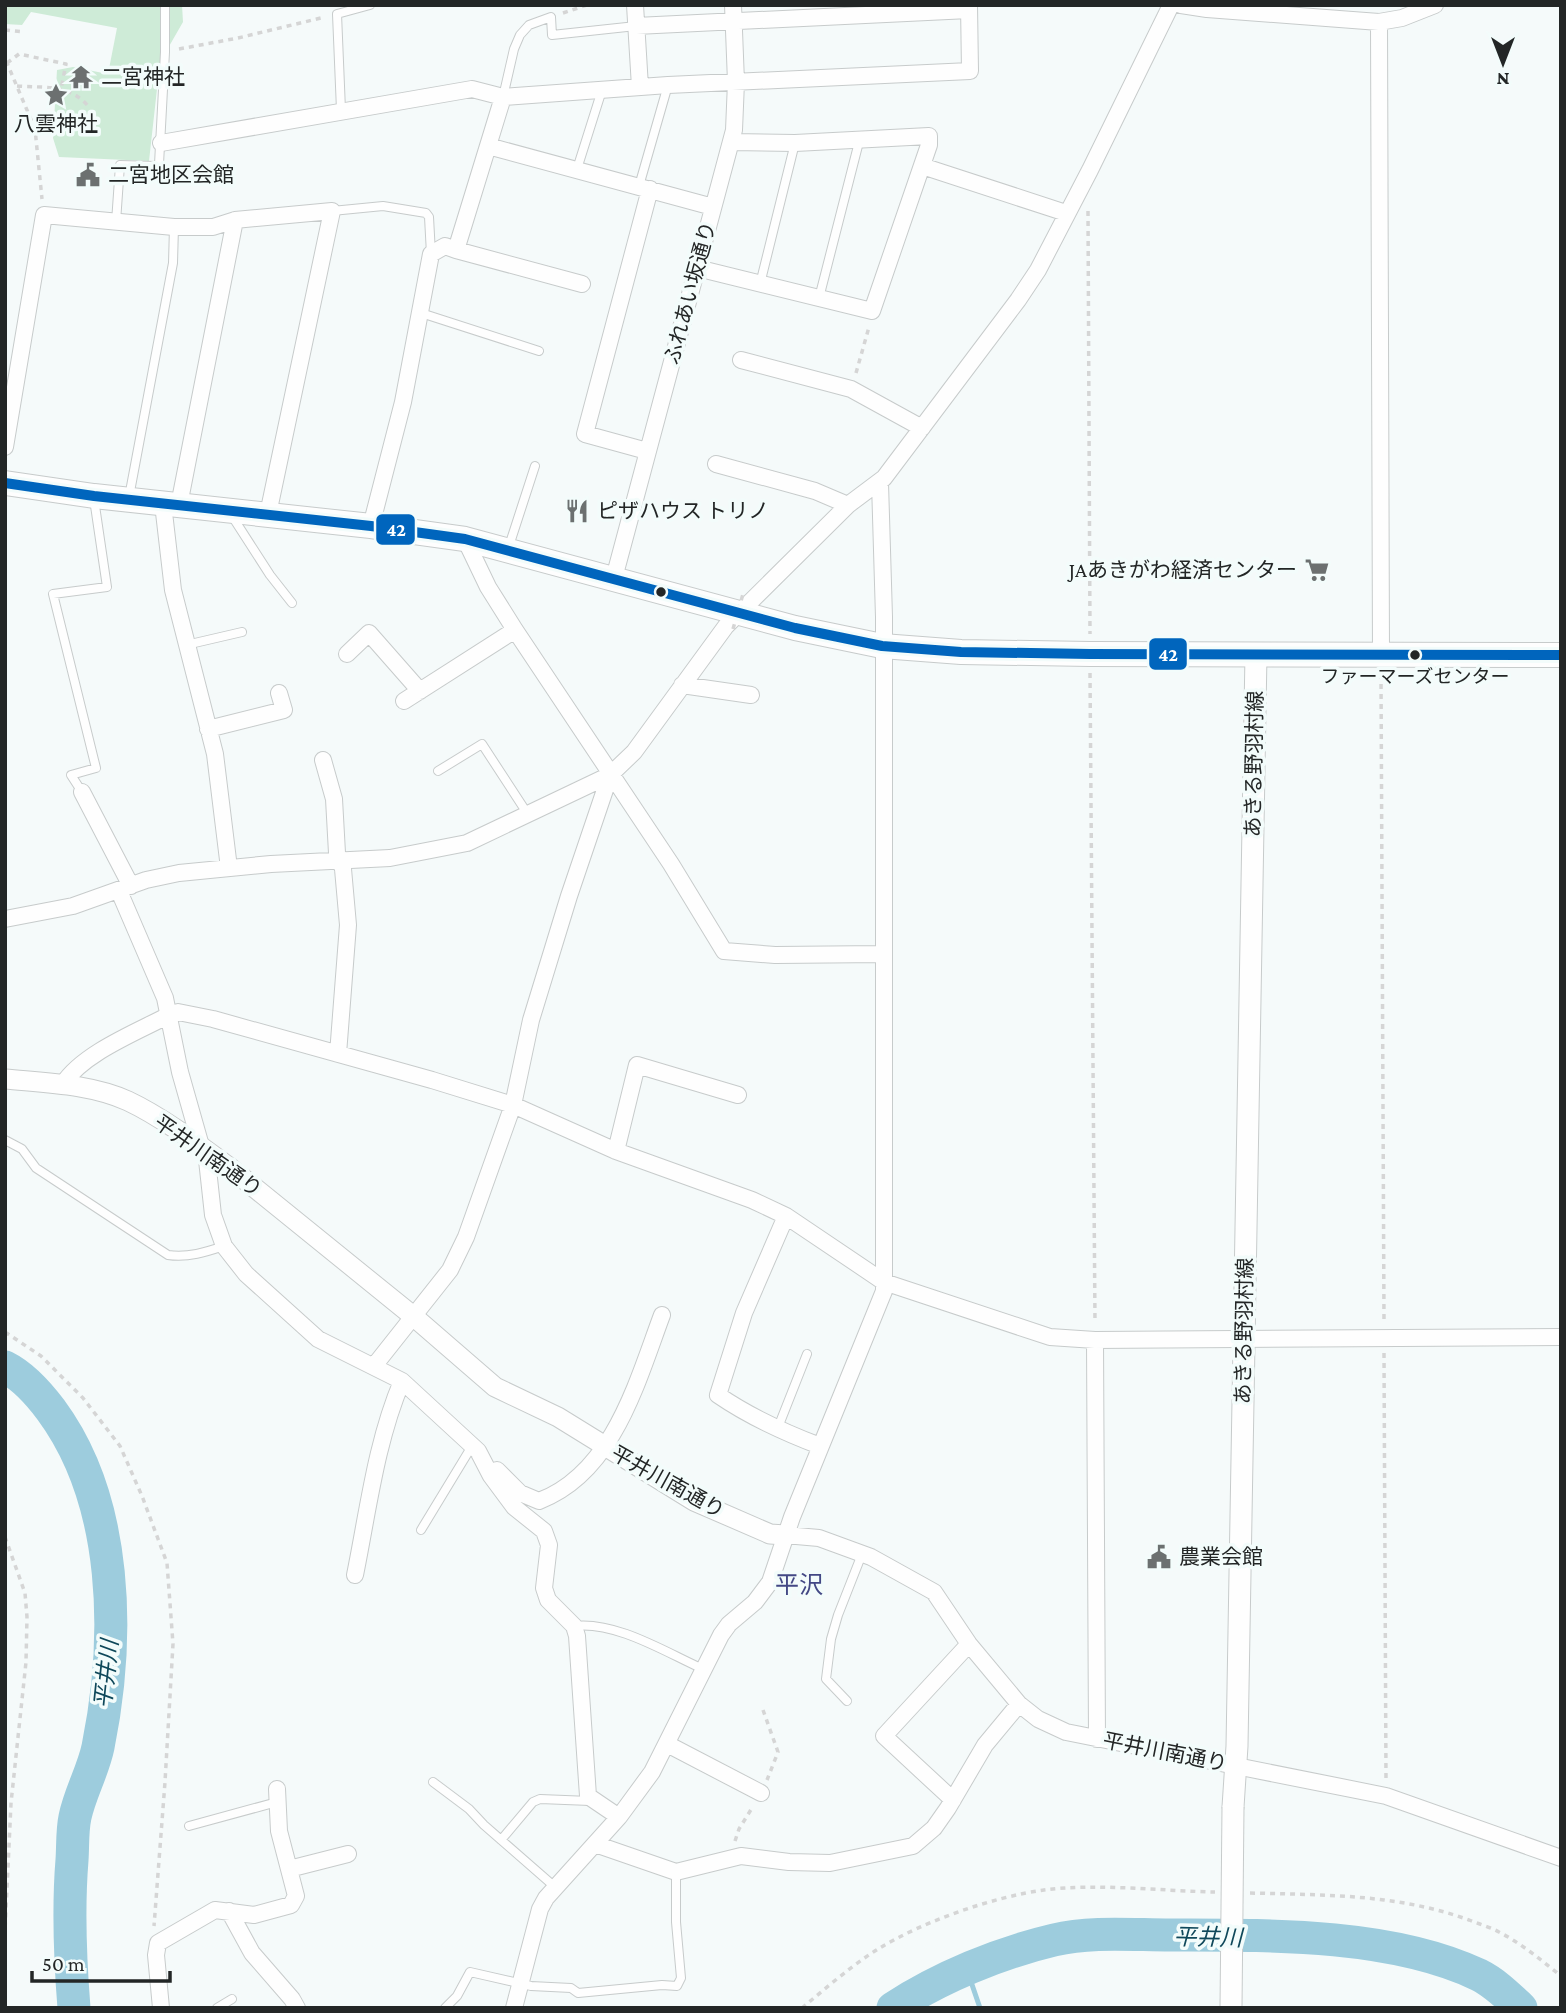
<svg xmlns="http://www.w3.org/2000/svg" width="1566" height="2013" font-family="'Crimson Pro','Noto Sans JP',serif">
<rect width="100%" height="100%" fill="#f5fafa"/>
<path fill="#ceebd7" d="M5,5H182L183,22L160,62L149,161L59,157L53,138L57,70L73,67L108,74L117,28L31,12L22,25L5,24Z"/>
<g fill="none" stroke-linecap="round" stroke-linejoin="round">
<path stroke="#9dccdd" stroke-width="5" d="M967,1970L980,2008"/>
<path stroke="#9dccdd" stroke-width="33" d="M5,1367C23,1376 39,1394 51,1410C119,1502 120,1639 98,1747C93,1771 80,1793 75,1817C72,1831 73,1846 72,1860C68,1909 70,1958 74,2008
M893,2008C941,1977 999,1953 1054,1940C1091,1931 1133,1935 1170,1935C1266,1935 1391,1933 1479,1975C1495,1983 1508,1996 1521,2008"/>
<g stroke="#c7cbcb" stroke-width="10">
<path id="service" d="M503,97L514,49L520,35L529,25L551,17L552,35L636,26
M341,110L337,14L370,5
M577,169L602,90
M639,186L668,85
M332,211L383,206L426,213L429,217L431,254
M116,222L120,165L156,166L159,164L165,52V5
M760,284L795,143
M819,298L860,138
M421,313L539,351
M129,497L173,263L174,227
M232,516L270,575L292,603
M509,546L535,466
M186,645L242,632
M438,771L482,744L527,813
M82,792L71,775L96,768L53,594L107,587L94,499
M5,1140L22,1149L36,1168L168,1255C188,1258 206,1252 224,1246
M777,1430L807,1354
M421,1530L472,1446
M574,1626C616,1621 665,1652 703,1669
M847,1701L826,1679L831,1639L838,1615L862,1554
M433,1782L469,1809L484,1825L555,1887
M189,1826L277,1802
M501,1840L533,1802L540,1799L590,1801
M217,2008L232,1999
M445,2008L457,1996L470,1972L531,1986L571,1988L578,1993L662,1985L677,1986L681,1978L676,1922V1872"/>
</g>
<g stroke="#c7cbcb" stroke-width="18">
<path id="minor" d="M635,5L640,87
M1181,5L1207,9L1379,22L1402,18L1435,5
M1379,22L1381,654
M636,26L969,10
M161,143L472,89L503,97L668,85L970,71L969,5
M488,146L713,207
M922,166L1066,213
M456,250L582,284
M697,268L872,311L929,145V136L795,143L731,142
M741,360L851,389L922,428
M5,447L44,215L174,227H213L235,220L332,211L268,514
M647,451L585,434L650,189
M716,464L815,491L848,505
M163,504L173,590L215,754L229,868
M179,505L235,220
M371,526L403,402L431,254L445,246L456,250L503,97
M465,539L488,587L515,630L671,864L724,951L775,955L883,954
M614,578L734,130L736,82L733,5
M347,654L369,633L420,691
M682,685L751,695
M404,701L515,630
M208,729L284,710L279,693
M323,760L334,799L337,853L343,869L348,925L338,1054
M82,792L131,886
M119,891L165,998L180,1072L201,1146L207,1160L213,1215L224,1246L246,1274L318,1339L402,1381L478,1451L491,1476L514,1507L544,1531L549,1545L544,1588L548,1600L574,1626L577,1636L588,1796L619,1817
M5,919L73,906L146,880L179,873L271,864L390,858L467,843L610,775L634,752L726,626L848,505L884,478L1018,300L1038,270L1090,170L1171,5
M63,1084C83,1053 137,1032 169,1015L178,1012L213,1019L432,1080L513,1105L616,1151L752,1200L786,1216L884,1282L1050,1337L1095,1340L1561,1337
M616,1151L637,1065L738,1095
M786,1216L744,1313L718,1395C750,1417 783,1432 820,1446
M1095,1340L1097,1739
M374,1366L450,1270L466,1237L513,1105L531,1020L569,896L610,775
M497,1470L520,1493L539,1501C613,1473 637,1382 662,1315
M785,1535L819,1538L871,1557L934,1592L969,1644L1019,1704L1038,1719L1066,1732L1386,1796L1561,1858
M355,1575C368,1511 376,1442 402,1381
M667,1744L761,1793
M953,1800L884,1736L969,1644
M595,1844L676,1872L741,1856L789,1862L830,1863L913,1846L934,1828L948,1808L985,1745L1019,1704
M289,1869L348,1854
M229,1911L252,1953L292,1999L297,2008
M161,2008L156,1955L158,1943L215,1910L254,1915L291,1905L296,1896L279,1831L277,1789
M514,2008L540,1909L546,1898L619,1817L652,1772L721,1635L729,1624L755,1602L770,1582L792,1517L884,1291V617L880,483"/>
</g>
<g stroke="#c7cbcb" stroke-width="21">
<path id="tertiary" d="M5,1079C46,1083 90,1084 128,1101C162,1117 199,1145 229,1167L413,1316L495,1387L558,1417L694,1501L770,1534L785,1535"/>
</g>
<g stroke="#c7cbcb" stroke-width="23">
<path id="secondary" d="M1233,1807L1237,1746L1256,654"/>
</g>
<g stroke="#c7cbcb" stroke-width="26">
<path id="primary" d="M5,483L94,496L371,526L465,539L795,628L882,646L961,652L1090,654L1561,655"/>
</g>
<path stroke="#d5d5d5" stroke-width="3.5" stroke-dasharray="5 5" stroke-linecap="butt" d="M563,13L587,5
M5,30L24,32
M179,49L238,38L325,17
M5,63H7L35,129L42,199
M7,63L19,54L66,64L61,89
M17,86C45,88 70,84 89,107
M1088,211L1090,634
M856,373L869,327
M1090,673L1095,1323
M1381,674L1384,1321
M5,1332L41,1356L83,1398L120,1446L142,1496L167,1563L173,1644L165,1782L154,1926
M1384,1353L1386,1780
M5,1537L25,1593L27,1617L26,1662L11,1803L5,1931
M763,1710L778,1752L767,1780
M735,1841L739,1829L752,1808
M1250,1893C1325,1895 1398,1894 1469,1920C1479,1924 1490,1927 1499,1932C1522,1944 1541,1960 1561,1976
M802,2008C826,1988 851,1966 878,1949C922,1922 992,1897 1044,1890C1095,1883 1162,1891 1215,1892"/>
<use href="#service" stroke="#fefefe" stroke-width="8"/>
<use href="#minor" stroke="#fefefe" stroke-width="16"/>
<use href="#tertiary" stroke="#fefefe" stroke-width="19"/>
<use href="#secondary" stroke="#fefefe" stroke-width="21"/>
<use href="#primary" stroke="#fefefe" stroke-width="24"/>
<g stroke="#c7cbcb" stroke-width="23" stroke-linecap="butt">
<path id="secondary-bridge" d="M1231,2008L1233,1807"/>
</g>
<path stroke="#d5d5d5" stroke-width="3.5" stroke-dasharray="5 5" stroke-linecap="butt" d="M733,629L743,594"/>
<use href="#secondary-bridge" stroke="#fefefe" stroke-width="21"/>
<g stroke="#f3fcfb" stroke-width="16">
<path id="bus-1" d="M5,483L94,496L371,526L465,539L795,628L882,646L961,652L1090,654L1561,655"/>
</g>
<use href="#bus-1" stroke="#0065bd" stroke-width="10"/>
</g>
<defs>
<g id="temple-bare" transform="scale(1.89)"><path d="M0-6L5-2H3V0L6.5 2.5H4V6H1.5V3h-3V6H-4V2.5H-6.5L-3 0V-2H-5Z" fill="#6c7070" stroke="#f3fcfb" stroke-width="2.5" paint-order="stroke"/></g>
<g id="sight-bare" transform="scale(1.89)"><path d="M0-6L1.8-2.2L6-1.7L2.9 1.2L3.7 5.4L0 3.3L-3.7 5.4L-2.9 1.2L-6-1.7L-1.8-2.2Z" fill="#6c7070" stroke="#f3fcfb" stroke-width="2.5" paint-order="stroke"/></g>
<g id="civic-bare" transform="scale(1.89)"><path d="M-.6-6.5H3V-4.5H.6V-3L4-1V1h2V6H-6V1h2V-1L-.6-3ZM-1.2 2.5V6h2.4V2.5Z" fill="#6c7070" stroke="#f3fcfb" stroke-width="2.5" paint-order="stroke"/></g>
<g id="restaurant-bare" transform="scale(1.89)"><path d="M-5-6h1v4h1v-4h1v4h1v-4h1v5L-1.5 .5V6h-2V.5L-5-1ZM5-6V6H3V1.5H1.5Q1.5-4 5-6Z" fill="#6c7070" stroke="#f3fcfb" stroke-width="2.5" paint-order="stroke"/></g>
<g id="supermarket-bare" transform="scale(1.89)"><path d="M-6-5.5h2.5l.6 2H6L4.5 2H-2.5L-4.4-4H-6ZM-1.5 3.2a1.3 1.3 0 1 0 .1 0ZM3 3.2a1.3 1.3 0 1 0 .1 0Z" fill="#6c7070" stroke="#f3fcfb" stroke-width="2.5" paint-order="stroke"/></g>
</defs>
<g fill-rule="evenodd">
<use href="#temple-bare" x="81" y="77"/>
<use href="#sight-bare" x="56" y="95"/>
<use href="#civic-bare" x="88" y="175"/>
<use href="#restaurant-bare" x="577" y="511"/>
<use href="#supermarket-bare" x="1317" y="570"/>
<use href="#civic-bare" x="1159" y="1557"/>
</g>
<g fill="#232626" stroke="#f3fcfb" stroke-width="2.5">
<circle cx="661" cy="592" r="6"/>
<circle cx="1415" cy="655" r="6"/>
</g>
<g text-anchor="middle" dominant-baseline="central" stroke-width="7" stroke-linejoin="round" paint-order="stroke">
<g font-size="19" fill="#232626" stroke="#f3fcfb">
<text x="1415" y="676">ファーマーズセンター</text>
</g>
<g font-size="21" fill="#232626" stroke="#f3fcfb" text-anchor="start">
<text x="101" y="77">二宮神社</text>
<text x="56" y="124" text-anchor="middle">八雲神社</text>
<text x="108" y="175">二宮地区会館</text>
<text x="597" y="511">ピザハウス トリノ</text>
<text x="1297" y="570" text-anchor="end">JAあきがわ経済センター</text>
<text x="1179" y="1557">農業会館</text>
</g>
<g font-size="21" fill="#232626" stroke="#f3fcfb">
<text transform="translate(690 293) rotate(-75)">ふれあい坂通り</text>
<text transform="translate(1254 764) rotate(-89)">あきる野羽村線</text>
<text transform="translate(208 1156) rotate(35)">平井川南通り</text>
<text transform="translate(1244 1331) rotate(-89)">あきる野羽村線</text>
<text transform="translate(668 1482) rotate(29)">平井川南通り</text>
<text transform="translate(1165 1752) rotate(11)">平井川南通り</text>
</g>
<g font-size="23" font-style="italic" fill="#0f485a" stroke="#f3fcfb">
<text transform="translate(106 1674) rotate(-84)">平井川</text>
<text transform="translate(1208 1937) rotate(1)">平井川</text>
</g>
<g font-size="24" fill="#434885" stroke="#f3fcfb">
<text x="799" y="1584">平沢</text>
</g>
</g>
<g stroke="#f3fcfb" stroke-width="2.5">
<rect x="375" y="513" width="41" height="33" rx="7" fill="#0065bd"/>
<rect x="1148" y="637" width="40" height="34" rx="7" fill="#0065bd"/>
</g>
<g font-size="19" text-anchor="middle" font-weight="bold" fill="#fff">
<text x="396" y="536">42</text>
<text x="1168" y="661">42</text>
</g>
<rect width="1566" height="2013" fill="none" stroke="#232626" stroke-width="14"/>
<g transform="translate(1503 63) rotate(180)" stroke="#f3fcfb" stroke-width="5" paint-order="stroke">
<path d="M0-5L12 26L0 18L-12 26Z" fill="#232626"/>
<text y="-10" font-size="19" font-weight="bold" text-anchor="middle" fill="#232626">N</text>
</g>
<path d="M32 1971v10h138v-10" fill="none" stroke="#232626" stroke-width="3.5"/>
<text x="42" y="1971" font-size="21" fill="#232626" stroke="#f3fcfb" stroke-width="5" paint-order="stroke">50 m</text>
</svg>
